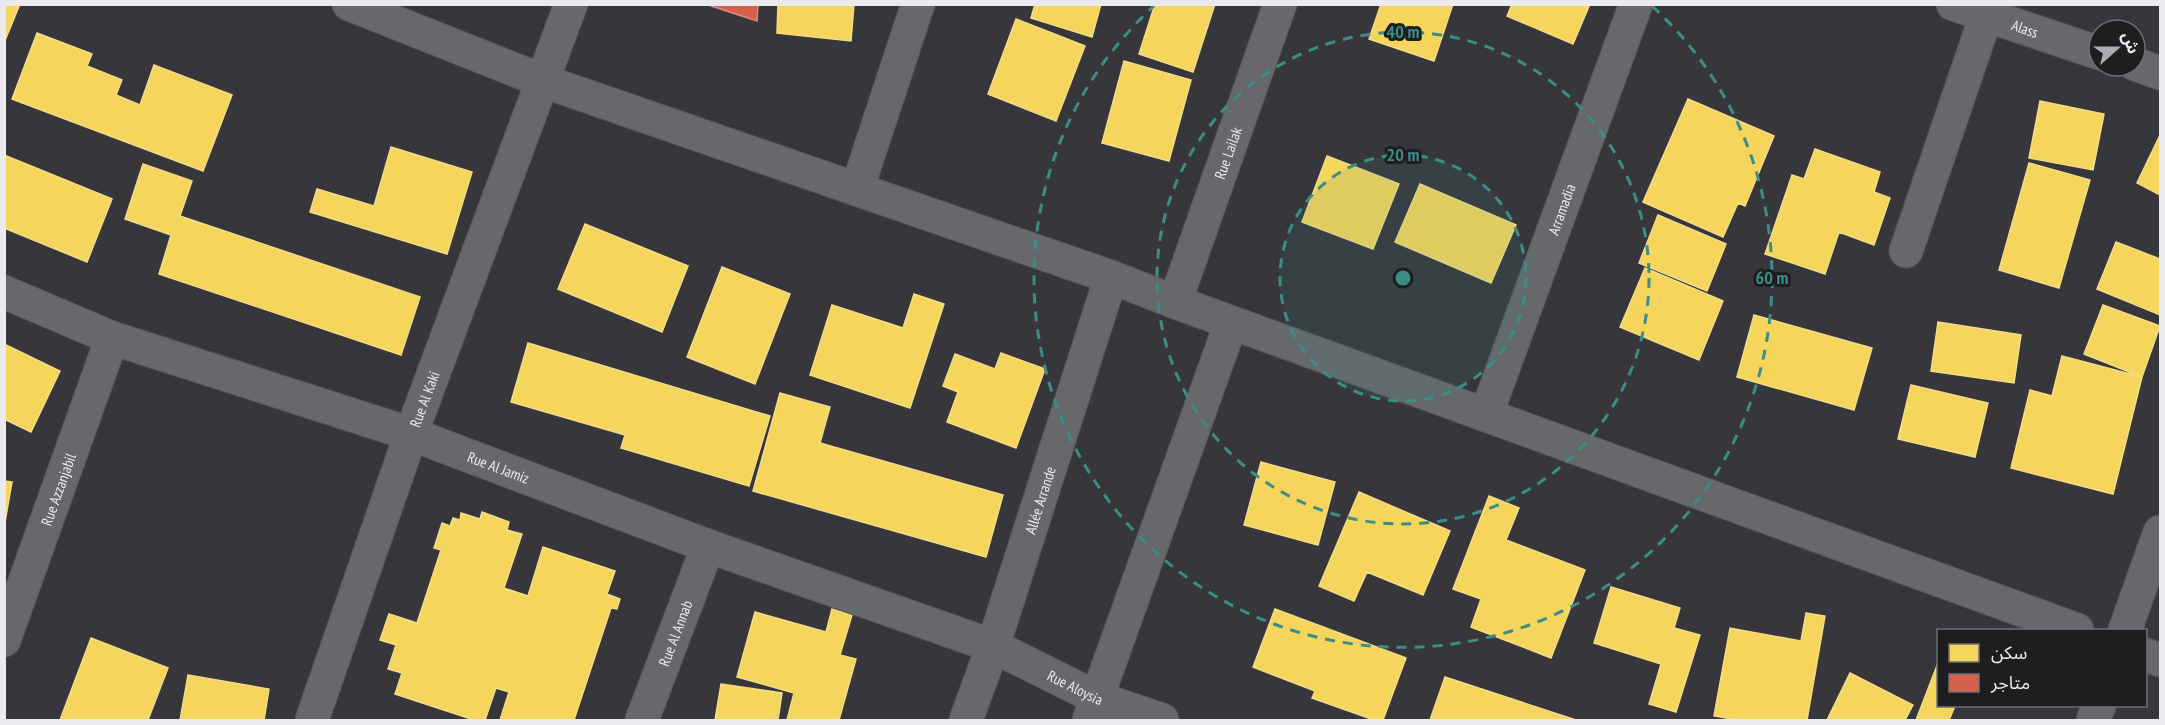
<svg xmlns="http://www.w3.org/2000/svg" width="2165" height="725" font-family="'PT Sans Narrow','Noto Sans Arabic',sans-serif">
<rect width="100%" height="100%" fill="#37373b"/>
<path fill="#f6d55c" stroke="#f3dc88" stroke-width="1.5" d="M4,4H20L4,43Z
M778,4H854L851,41L777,33Z
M1035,4H1101L1092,37L1031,18Z
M1155,4H1215L1193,72L1139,54Z
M1381,4H1453L1434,61L1369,39Z
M1512,4H1590L1573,44L1507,16Z
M1016,19L1085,46L1056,121L988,94Z
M37,33L92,54L87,66L122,80L116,95L140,105L154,65L232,95L203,171L12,99Z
M1124,61L1191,80L1169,161L1102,143Z
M1688,99L1774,136L1745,206L1738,203L1723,237L1643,202Z
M2040,101L2104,114L2093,170L2029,158Z
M2160,135V195L2137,183Z
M391,147L472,172L447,254L310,212L317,189L374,206Z
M1815,149L1880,172L1874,192L1890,198L1874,245L1839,232L1825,274L1765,254L1792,175L1804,179Z
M4,155L112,199L87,262L4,228Z
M1327,156L1399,184L1373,249L1302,222Z
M2029,163L2090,180L2059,288L1999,270Z
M143,164L192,181L180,216L420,297L401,355L159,274L171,235L125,219Z
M1420,184L1516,225L1491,283L1395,242Z
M1658,215L1726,244L1707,291L1639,263Z
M585,224L688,266L662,332L558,289Z
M2116,242L2160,259V315L2097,289Z
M722,267L790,294L755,384L687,357Z
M1645,268L1723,301L1699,360L1620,327Z
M914,294L944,304L910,408L810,375L832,305L903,328Z
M2103,305L2160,326L2142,377L2084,354Z
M1754,315L1872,348L1854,410L1737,377Z
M1938,322L2021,335L2014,383L1931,371Z
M528,343L770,416L749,486L621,448L625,435L511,402Z
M4,344L60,371L31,432L4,419Z
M1001,353L1045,369L1016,448L947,422L958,392L943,386L955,354L995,369Z
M2062,356L2142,377L2113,494L2011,468L2030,390L2052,396Z
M1911,385L1988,403L1975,457L1898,439Z
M780,393L830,407L820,443L1003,495L986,557L753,491Z
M1261,462L1335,482L1318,545L1244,525Z
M4,481L12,482L4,528Z
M1359,492L1450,531L1423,595L1367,572L1354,601L1319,586Z
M1489,496L1519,508L1506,540L1585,570L1551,658L1471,627L1481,599L1453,589Z
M482,512L509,522L507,530L522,534L504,588L528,596L543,547L615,571L607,594L620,599L617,609L611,608L574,720H500L509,692L496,688L485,720H474L395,694L402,673L388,669L396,645L380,640L389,614L417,623L441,550L434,548L442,523L450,526L453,518L460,520L461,513L480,519Z
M1611,587L1680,608L1674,628L1700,635L1676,712L1649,704L1661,664L1594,643Z
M832,609L852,615L840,655L856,659L839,720H787L794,693L737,677L755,612L826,632Z
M1275,609L1406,658L1383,720H1374L1312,698L1315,691L1253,667Z
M1806,613L1825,616L1807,720H1738L1714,716L1730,628L1801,641Z
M91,638L168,668L148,720H60Z
M1938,663V706H1955L1949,720H1916Z
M1850,673L1913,705L1905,720H1827Z
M188,675L269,689L264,720H180Z
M1445,677L1576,720H1430Z
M721,684L782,693L778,720H715Z"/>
<path fill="#d6604d" stroke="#dc8a7e" stroke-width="1.5" d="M705,4H758L757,21Z"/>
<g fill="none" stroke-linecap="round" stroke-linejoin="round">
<g stroke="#545458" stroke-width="35">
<g id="minor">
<path d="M349,4L543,81L1111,277L1175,302L2077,630"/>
<path id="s1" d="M1953,4L2099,53"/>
<path d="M2135,64L2160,73"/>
<path d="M857,189L918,4"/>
<path d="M1906,251L1986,16"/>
<path id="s2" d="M4,292L112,338L411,434L708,546L993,646L1097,698L1162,720"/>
<path id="s3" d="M1175,302L1280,4"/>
<path id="s4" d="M1486,415L1636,4"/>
<path d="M2125,630L2160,532"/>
<path id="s5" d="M4,640L112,338"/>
<path d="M2146,655L2160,660"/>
<path id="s6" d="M312,720L411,434L571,4"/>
<path id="s7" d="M642,720L708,546"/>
<path id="s8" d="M966,720L993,646L1111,277"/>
<path d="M1089,720L1231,323"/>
<path d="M2093,720L2099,706"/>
</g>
</g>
<use href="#minor" stroke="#67686b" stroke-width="33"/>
</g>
<circle cx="1403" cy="278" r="123" fill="#3b8d88" fill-opacity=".12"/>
<g fill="none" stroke="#3b8d88" stroke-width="3" stroke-dasharray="10 8">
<circle cx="1403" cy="278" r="123"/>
<circle cx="1403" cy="278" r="246"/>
<path d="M1652 6A369 369 0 1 1 1154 6"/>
</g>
<g text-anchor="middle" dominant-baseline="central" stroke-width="6" stroke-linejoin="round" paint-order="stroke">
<g font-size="15" fill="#ebebef" stroke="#1e1e21">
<text stroke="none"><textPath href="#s1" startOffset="76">Alass</textPath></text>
<text stroke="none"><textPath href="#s3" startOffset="158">Rue Lailak</textPath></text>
<text stroke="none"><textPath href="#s4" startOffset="219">Arramadia</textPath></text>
<text stroke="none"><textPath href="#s6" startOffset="340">Rue Al Kaki</textPath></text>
<text stroke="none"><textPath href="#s2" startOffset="525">Rue Al Jamiz</textPath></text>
<text stroke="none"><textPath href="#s5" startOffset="160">Rue Azzanjabil</textPath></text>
<text stroke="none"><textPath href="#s8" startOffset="232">Allée Arrande</textPath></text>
<text stroke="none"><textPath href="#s7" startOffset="93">Rue Al Annab</textPath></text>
<text stroke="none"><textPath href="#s2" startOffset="1143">Rue Aloysia</textPath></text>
</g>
</g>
<circle cx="1403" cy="278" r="9" fill="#3b8d88" stroke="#1e1e21" stroke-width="3"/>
<g font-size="18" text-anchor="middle" font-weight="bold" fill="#3b8d88" stroke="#1e1e21" stroke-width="6" stroke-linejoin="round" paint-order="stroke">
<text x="1403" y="38">40 m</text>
<text x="1403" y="161">20 m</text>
<text x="1772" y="284">60 m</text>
</g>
<rect width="2165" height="725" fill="none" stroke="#ebebef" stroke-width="12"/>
<rect x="1937" y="629" width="210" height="78" fill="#1e1e21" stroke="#707073" stroke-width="1.5"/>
<rect x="1949" y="644" width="30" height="18" fill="#f6d55c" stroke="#707073" stroke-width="1.5"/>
<text x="1991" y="659" font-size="18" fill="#ebebef">سكن</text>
<rect x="1949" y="674" width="30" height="18" fill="#d6604d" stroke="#707073" stroke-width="1.5"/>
<text x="1991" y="689" font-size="18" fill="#ebebef">متاجر</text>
<g transform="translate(2117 48) rotate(69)"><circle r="28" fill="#1e1e21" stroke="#707073" stroke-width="1.5"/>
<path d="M0-4.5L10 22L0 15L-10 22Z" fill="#acacb0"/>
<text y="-9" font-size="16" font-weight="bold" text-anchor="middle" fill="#ebebef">ش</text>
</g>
</svg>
